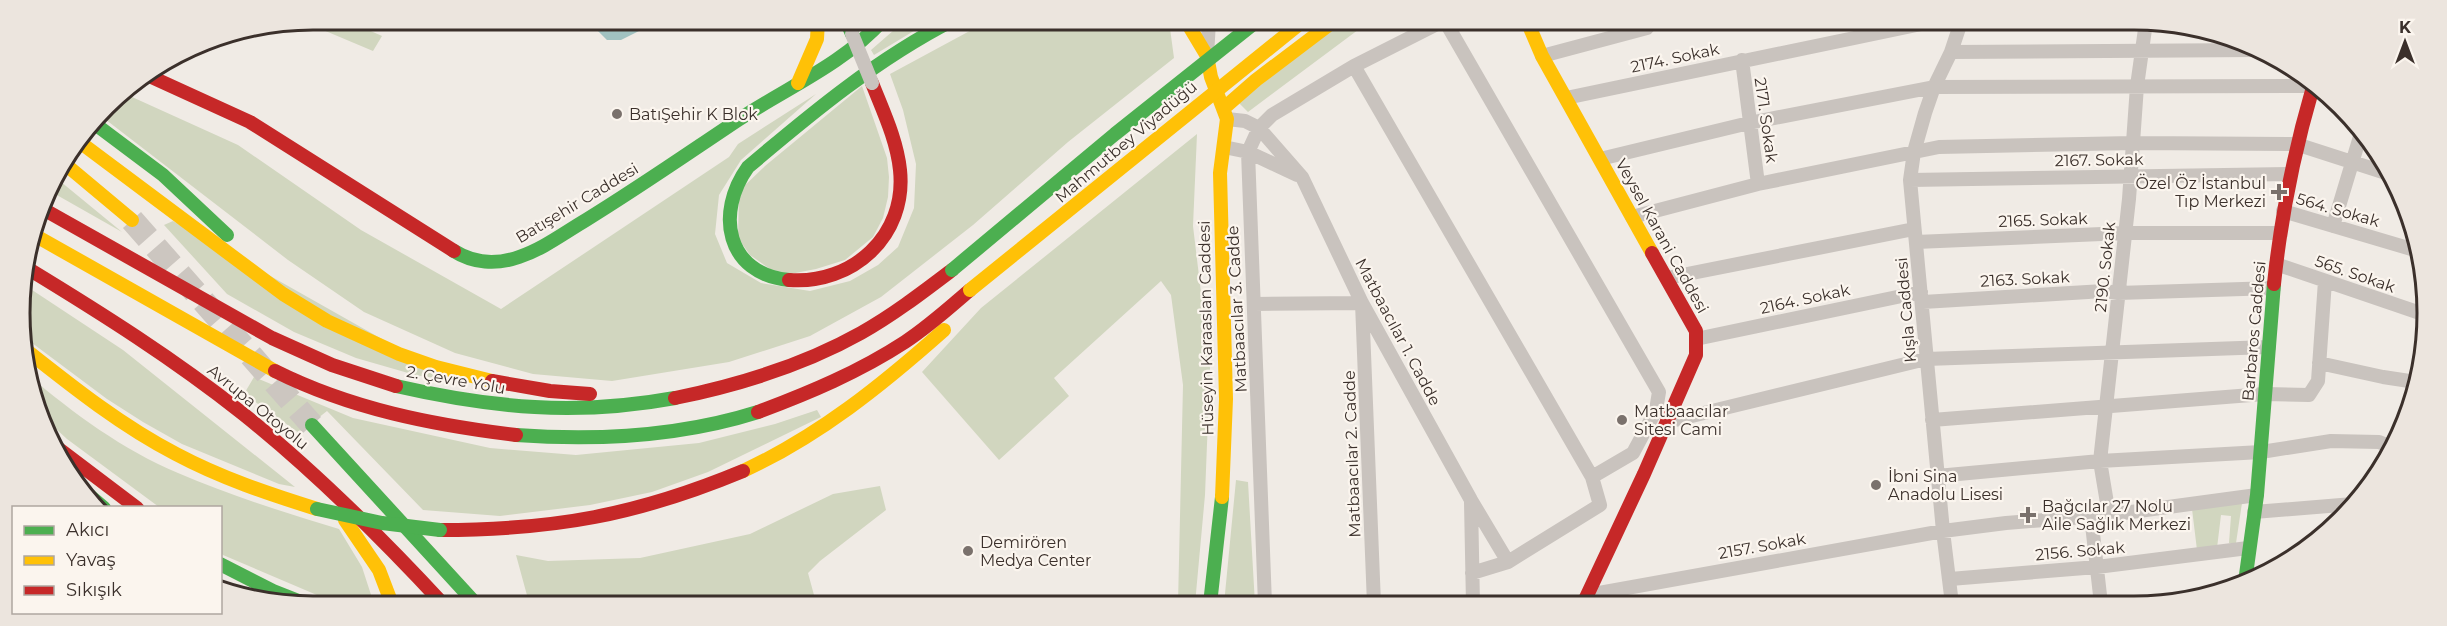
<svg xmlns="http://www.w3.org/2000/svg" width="2447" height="626" font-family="Montserrat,sans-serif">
<rect width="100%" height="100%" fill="#f0ebe5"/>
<path fill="#d1d6bf" d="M313,20H346L382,36L373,51L316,27L258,34L253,31Z
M900,20H932L874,55L871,50L894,30Z
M990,20L1169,21L1174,58L1068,142L973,225L881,297L810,336L729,362L612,381L533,374L455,353L364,312L288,260L101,116L121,92L238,145L361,230L501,309L729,157L738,144L816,94L741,160L719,195L715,234L727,263L761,283L810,291L850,281L878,265L898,247L914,208L916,164L903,110L890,74Z
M1343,21H1370L1248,112L1238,102Z
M862,86L887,158L889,177L888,197L883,218L873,237L845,260L816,269L790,274L770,269L750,255L738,238L739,191L765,166Z
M1197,134L1193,226L1210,368L1205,495L1195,604H1178L1183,385L1171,295L1161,281L1054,378L1069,396L999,460L922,372L981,308Z
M55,177L122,232L48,190Z
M173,221L458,382L415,375L356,358L294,332L227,294L164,225Z
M23,284L123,350L295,487L279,484L182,444L143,422L107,399L24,337L20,293Z
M28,375C73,413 123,450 178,473C230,495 285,513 339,529L362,567L374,604H338L223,555L221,553L220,508L159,507L67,439L43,417L30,389Z
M254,377L353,418L490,448L576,455L699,443L775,424L817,410L821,417L708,472L652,492L590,505L500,516L423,510L327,411L299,433L244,394Z
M1236,480L1248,482L1255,604H1224Z
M880,486L886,510L820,561L808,573L814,595L819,604H532L528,599L516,555L548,561L640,558L750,534L833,494Z
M2242,503L2236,543H2229L2231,516L2221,515L2217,548L2197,550L2192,509Z"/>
<path fill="#a1c2c1" d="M596,20H616L625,24L637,20L641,30L621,40H607L597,30Z"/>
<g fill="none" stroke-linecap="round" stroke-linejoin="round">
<path stroke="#ccc6c0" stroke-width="24" stroke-dasharray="24 12" stroke-linecap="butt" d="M132,220L312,425"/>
<path stroke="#c9c3be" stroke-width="14" d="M1951,52L2255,50
M1207,56L1209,21
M1542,56L1647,28L1651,21
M1742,60L1758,184
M1354,66L1592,477L1633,453L1656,410L1659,392L1445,21
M1566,98L1931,22
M1227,119L1245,121L1259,128L1302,177L1362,303L1471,500L1508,562L1472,573
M1224,147L1248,152L1297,175
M1600,159L1749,123L1934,87L2311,86
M1910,180L2289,174
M2283,211L2418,251
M1632,217L1758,184L1939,147L2133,143L2296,144L2386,173
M2333,226L2362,130
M1916,242L2125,233H2279
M2276,264L2423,314
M1667,278L1914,229
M1923,302L2104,291L2118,293L2274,288
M1255,304L1362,303L1374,604
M1696,339L1921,292
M2319,363L2383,377L2416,382
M1932,420L2264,394L2309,395L2318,381L2325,281
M1667,422L1926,359L2269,347
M1937,476L2100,461L2261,452L2331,441L2379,442L2394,448
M1471,502L1473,604
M2254,512L2353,504
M2109,515L2100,461L2129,199L2137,86L2146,22
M2091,516L2101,604
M1508,562L1600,505L1592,477
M1950,579L2097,567L2248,548
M1588,595L1943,531L2006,523L2109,515L2257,495
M1265,604L1248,152L1259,128L1272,115L1354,66L1443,21
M1952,604L1943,531L1910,180L1914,152L1925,113L1934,87L1951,52L1961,22"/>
<path stroke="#4caf50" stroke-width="14" d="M846,20L852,34
M95,124L163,175L227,235
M454,251C473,263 496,265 519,257C543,249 564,233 586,220C638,188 687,154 738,120C788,87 842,65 883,20
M789,280C726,274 715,213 748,167C813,112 877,59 953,20
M396,386C492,408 577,416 675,398
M312,425L476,604
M516,435C598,441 679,437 758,412
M77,485L104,508
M220,564L273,591L306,604
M2245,582L2257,495L2274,284
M1210,604L1222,497"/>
<path stroke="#ffc107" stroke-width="14" d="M1186,21L1207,56L1211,77L1227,119L1220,173L1226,399L1222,497
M1527,21L1542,56L1652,253
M798,83L817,39L818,20
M1224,108L1256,80L1334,21
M81,143L283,294L327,321L399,354L436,367L492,381
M65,164L132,220
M36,236L275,371
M26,350C74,388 122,426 176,454C221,478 269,494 317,509
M743,471C819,436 882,385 944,330
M345,520L379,570L392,604"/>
<path stroke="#c62828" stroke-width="14" d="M147,75L250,122L454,251
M43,209L272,338L332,365L396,386
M27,268C101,313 174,359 242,413C315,471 380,536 443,604
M789,280C852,285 907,236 900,170C897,140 883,111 872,83
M2274,284C2281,216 2294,152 2313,87
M275,371C351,409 433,425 516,435
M492,381L550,391L590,394
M675,398C739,385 804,365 861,333C893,315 923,292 952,270
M758,412C809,393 859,372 905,342C928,327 949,308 970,290
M59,449L137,508
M440,530C555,530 637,515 743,471
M1583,604L1644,474L1696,355V331L1652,253"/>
<path stroke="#c9c3be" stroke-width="14" d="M852,34L872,83"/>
<path stroke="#4caf50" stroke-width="14" d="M952,270L1115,134L1257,21
M317,509L382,523L440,530"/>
<path stroke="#ffc107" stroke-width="14" d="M970,290L1303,21"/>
</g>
<g fill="#7a716c" stroke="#fbf5ee" stroke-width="2">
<circle cx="617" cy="114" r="6"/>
<path d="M2276 183h6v6h6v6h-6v6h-6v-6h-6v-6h6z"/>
<circle cx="1622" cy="420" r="6"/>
<circle cx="1876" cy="485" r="6"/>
<path d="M2025 506h6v6h6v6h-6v6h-6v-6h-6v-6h6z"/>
<circle cx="968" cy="551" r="6"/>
</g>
<g text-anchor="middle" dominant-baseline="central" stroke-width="4.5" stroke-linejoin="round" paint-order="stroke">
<g font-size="16" fill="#3b302b" stroke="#fbf5ee">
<text transform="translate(1675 58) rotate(-12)">2174. Sokak</text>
<text transform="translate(1766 120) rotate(82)">2171. Sokak</text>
<text transform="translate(1126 142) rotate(-40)">Mahmutbey Viyadüğü</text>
<text transform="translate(2099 160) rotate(-1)">2167. Sokak</text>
<text transform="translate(577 203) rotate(-31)">Batışehir Caddesi</text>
<text transform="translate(2338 210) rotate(16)">564. Sokak</text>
<text transform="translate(2043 220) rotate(-2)">2165. Sokak</text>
<text transform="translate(1662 236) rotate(61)">Veysel Karani Caddesi</text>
<text transform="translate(2105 267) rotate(-84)">2190. Sokak</text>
<text transform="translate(2355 274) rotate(19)">565. Sokak</text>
<text transform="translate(2025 279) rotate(-3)">2163. Sokak</text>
<text transform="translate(1805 299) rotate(-12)">2164. Sokak</text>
<text transform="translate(1237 309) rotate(-93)">Matbaacılar 3. Cadde</text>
<text transform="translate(1906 310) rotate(-95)">Kışla Caddesi</text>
<text transform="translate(1206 328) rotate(-91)">Hüseyin Karaaslan Caddesi</text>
<text transform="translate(2254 331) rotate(-85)">Barbaros Caddesi</text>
<text transform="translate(1398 332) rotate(62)">Matbaacılar 1. Cadde</text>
<text transform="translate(456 380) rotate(10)">2. Çevre Yolu</text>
<text transform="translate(258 407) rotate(39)">Avrupa Otoyolu</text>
<text transform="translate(1352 454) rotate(-92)">Matbaacılar 2. Cadde</text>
<text transform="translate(1762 546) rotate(-10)">2157. Sokak</text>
<text transform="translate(2080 551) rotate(-5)">2156. Sokak</text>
</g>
<g font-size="16" fill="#3b302b" stroke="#fbf5ee" text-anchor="start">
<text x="629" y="114">BatıŞehir K Blok</text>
<text x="2266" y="183" text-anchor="end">Özel Öz İstanbul<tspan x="2266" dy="18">Tıp Merkezi</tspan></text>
<text x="1634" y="411">Matbaacılar<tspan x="1634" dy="18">Sitesi Cami</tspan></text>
<text x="1888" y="476">İbni Sina<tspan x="1888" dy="18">Anadolu Lisesi</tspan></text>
<text x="2042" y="506">Bağcılar 27 Nolu<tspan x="2042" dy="18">Aile Sağlık Merkezi</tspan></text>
<text x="980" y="542">Demirören<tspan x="980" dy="18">Medya Center</tspan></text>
</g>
</g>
<path d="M0 0H2447V626H0ZM313 30H2134A283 283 0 0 1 2417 313V313A283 283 0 0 1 2134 596H313A283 283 0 0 1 30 313V313A283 283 0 0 1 313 30Z" fill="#ece5de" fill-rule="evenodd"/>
<path fill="none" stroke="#3b302b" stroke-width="3" d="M313 30H2134A283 283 0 0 1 2417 313V313A283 283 0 0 1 2134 596H313A283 283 0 0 1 30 313V313A283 283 0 0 1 313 30Z"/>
<rect x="12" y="506" width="210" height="108" fill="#fbf5ee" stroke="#aea6a0" stroke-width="1.5"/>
<rect x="24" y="526" width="30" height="9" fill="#4caf50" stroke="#aea6a0" stroke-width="1.5"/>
<text x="66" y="536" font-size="18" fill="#3b302b">Akıcı</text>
<rect x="24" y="556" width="30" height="9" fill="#ffc107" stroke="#aea6a0" stroke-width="1.5"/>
<text x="66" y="566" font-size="18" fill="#3b302b">Yavaş</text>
<rect x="24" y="586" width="30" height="9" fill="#c62828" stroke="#aea6a0" stroke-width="1.5"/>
<text x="66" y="596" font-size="18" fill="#3b302b">Sıkışık</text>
<g transform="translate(2405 42)" stroke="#fbf5ee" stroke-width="4.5" paint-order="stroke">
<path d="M0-4.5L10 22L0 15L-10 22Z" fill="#3b302b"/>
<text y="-9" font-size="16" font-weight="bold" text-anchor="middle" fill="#3b302b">K</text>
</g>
</svg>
